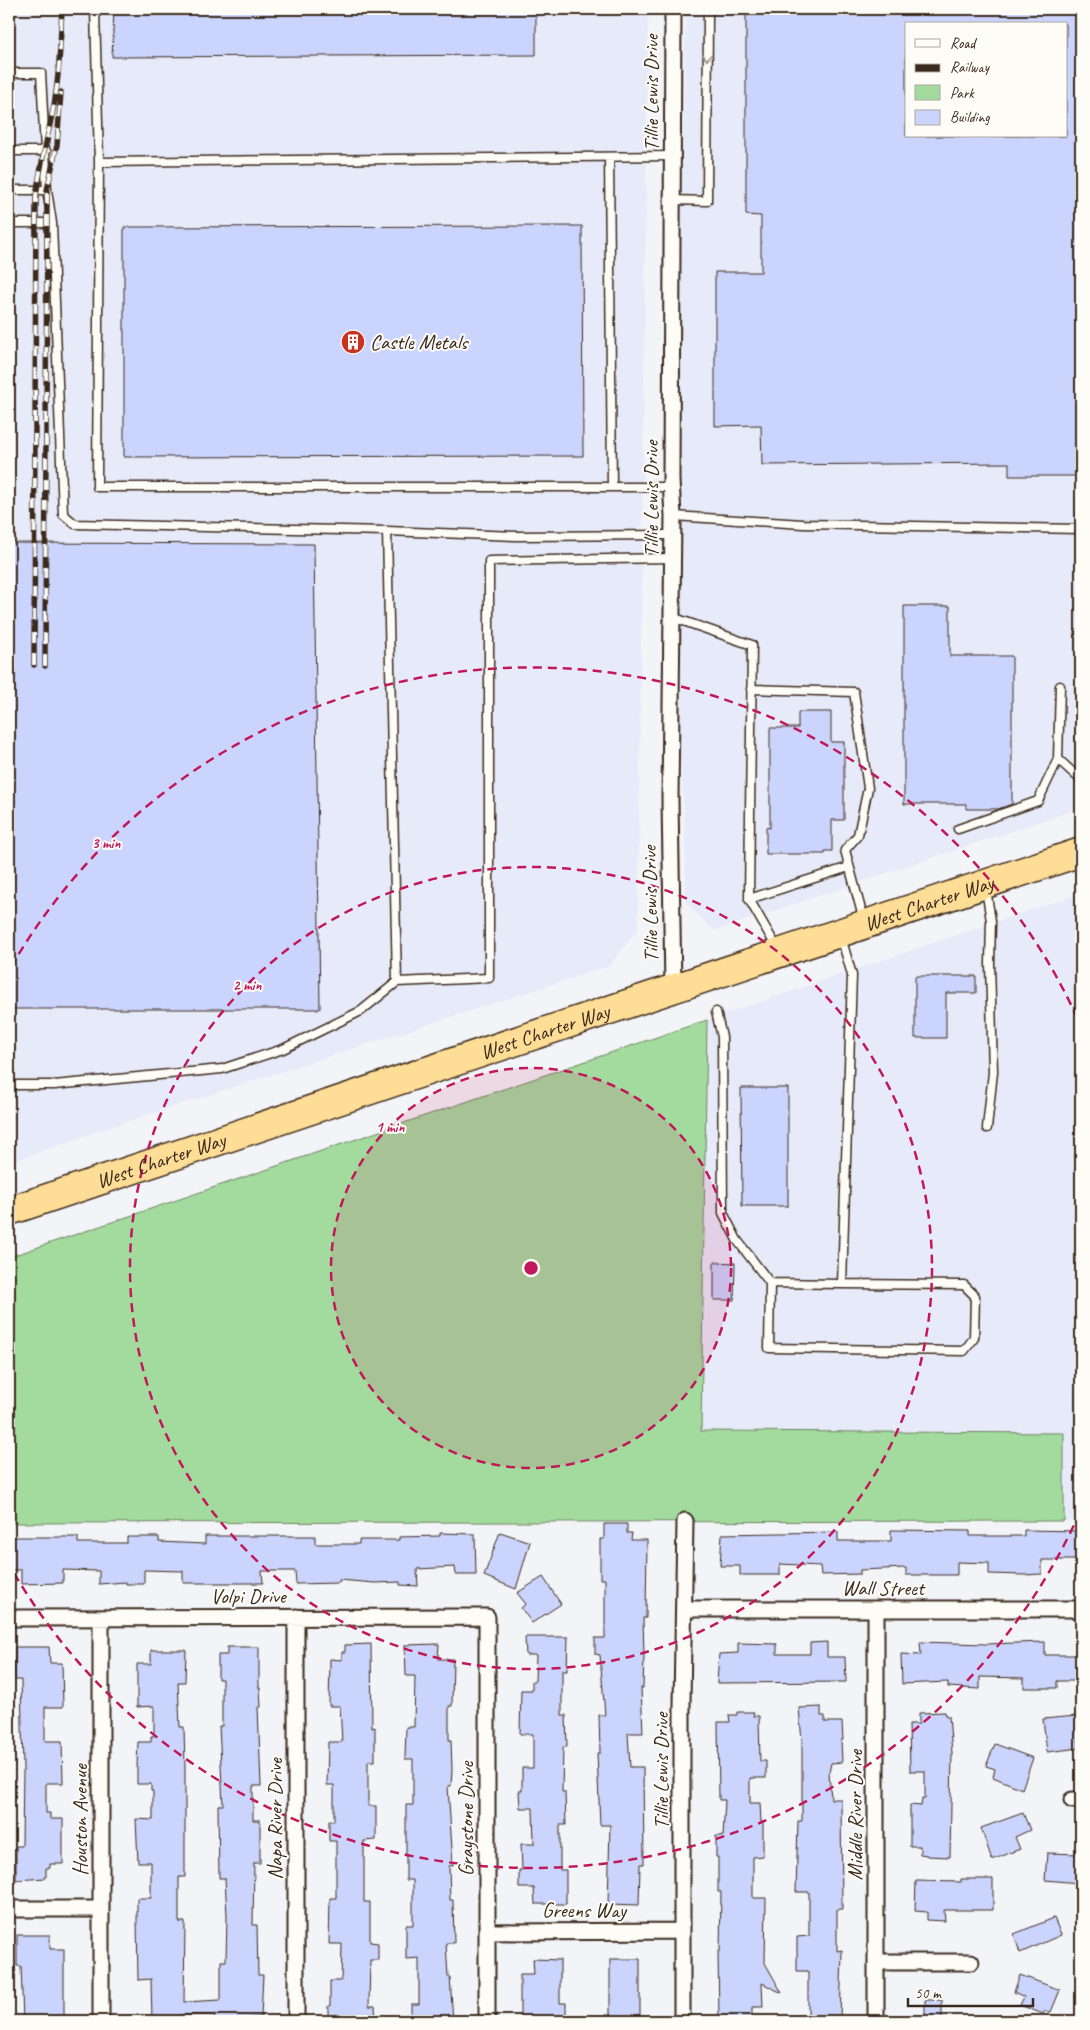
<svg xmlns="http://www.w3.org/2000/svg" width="1090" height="2030" font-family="Caveat,sans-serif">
<rect width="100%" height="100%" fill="#f3f4f8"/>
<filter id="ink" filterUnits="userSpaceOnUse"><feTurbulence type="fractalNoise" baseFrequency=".02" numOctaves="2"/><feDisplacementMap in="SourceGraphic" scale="10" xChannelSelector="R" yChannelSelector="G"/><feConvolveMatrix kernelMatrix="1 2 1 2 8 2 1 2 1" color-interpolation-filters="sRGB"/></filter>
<g filter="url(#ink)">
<path fill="#e7eaf9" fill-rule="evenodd" d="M9,9H648L638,929L609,966L101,1130L9,1163Z
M686,9H1081V808L714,931L686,903L685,827L672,617ZM906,24H1066V136H906Z
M1081,893V1521H1064L1063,1433L701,1431L707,1020Z"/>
<path fill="#a3db9f" stroke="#6f825e" d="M707,1020L701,1431L1064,1433V1521L9,1523V1257Z"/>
<path fill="#cbd4fc" stroke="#3b2a1e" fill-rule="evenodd" d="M114,9H536V55L112,57Z
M746,9H1081V476H1009V463L762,465L761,425L715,426V272H761V216L746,215ZM906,24H1066V136H906Z
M582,226L583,456L124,457V227Z
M9,543L314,544L320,1009H9Z
M904,606H950V656H1012V804L998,809H966V804H904Z
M798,712H831V742H844V820H832V851H825V854H766V827L770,828V728H798Z
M915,976H976V993H946V1038H915Z
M741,1088H788V1206H742Z
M714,1262L735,1263L734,1300H714Z
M604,1524H627V1533H632L631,1540H647L646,1618H643L644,1656L643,1688H641L643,1733H628L630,1767H643L644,1864H640L639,1905L608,1904L610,1825H600L597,1753H600L599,1715H605L600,1655L595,1654V1638H605V1579H600V1539H604Z
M891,1530L970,1531V1536H1024V1530L1081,1531V1560H1042V1574L1024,1575L989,1574V1563L957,1562V1575H906V1568L860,1570V1574L821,1575L820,1566L780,1564V1575H740V1566H720L722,1534L838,1532V1541H891Z
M500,1532L530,1542L516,1589L484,1576Z
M440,1533L475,1534L476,1575H456L455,1567L417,1569L418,1586L400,1585V1582L375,1583L339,1580V1583L296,1584L295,1571H262L263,1583H183V1571L144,1570V1584H126V1582L99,1584V1571L63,1570V1583L21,1584V1570H9V1537H78V1543H127V1537H159V1542L205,1544V1536H315V1544H359V1540H399V1537L440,1536Z
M543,1577L561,1604L532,1623L521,1608L526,1604L517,1593Z
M525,1637H568L567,1671H562V1715H566L567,1747H563L562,1792H565L566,1825H560V1870H566V1904H535L534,1888H519V1870H522L521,1844H534L533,1808H520L519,1791H522V1768H533V1734H520L521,1690H532V1681H535L536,1655H526Z
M827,1642V1657H845L846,1682L717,1683L719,1654L738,1653V1643L777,1644V1654H810V1643Z
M920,1642L986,1644L1045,1642V1655H1081V1681H1057V1688H1024V1678L980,1677V1689L948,1687V1682L902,1684L901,1654L921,1655Z
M371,1644L372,1728L375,1727V1761H368V1806H376V1840L364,1841V1902H370V1942L378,1943V1960H370L369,2006H375L376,2021H328V2006H330V1981H341L342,1944H329L330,1898H336V1841H329V1821H334V1785H327L328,1742H342L340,1706H329L330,1659L342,1660V1652H345V1645Z
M439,1644L438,1659H453L452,1706H449V1740H451L452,1770L451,1786H448L453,1865L449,1866L450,1900H453L454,1943H446L448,1977H450L453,2021H411V2004H419V1958L406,1959V1925H413V1880H406V1805H413V1759H405L406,1727H414L415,1676H406L405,1645Z
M15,1647H49L50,1663H62L63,1707H45V1741H62L63,1783H46V1813H50V1819H63V1864H50V1868H46V1878L16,1880V1846H22L23,1769L21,1680H15Z
M227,1647H259V1688H260L261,1707H258L261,1786H253V1820H260V1863H254L253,1925H257L258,1975H263L261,2017L249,2018V2021H215V2015H179V2021H152L151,1979L138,1980L137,1917V1898H151V1862H138L136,1819L153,1820V1791H151V1784H137V1766L138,1742H151V1736H154V1706L137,1707V1664H151V1650H186L185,1682H178L180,1727H184L185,1767V1877H179V1922H185L184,2002L221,2000V1961H226L227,1916L225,1878H219L218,1805H223L219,1726H222V1679H218V1655H227Z
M821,1707V1716H825V1722H842L843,1740H841L842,1762L831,1763L829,1773L831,1799H841L842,1909H837V1951L842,1950L840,2021H808V1971H797V1937L809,1936V1892H796L798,1821H802V1741L799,1708Z
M737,1712H754L753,1716H759L760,1761H766V1778H750V1803H760L761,1822H763V1856L753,1857V1898H766L765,1963L782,1993L762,1983L763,2007H752V2021H719L718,1951H720L721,1892H718V1857H716V1836H723L725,1800H719L718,1722H730L729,1715H737Z
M945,1712L946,1716H949L952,1753L950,1857L927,1856V1855L920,1854V1846H910V1805L921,1806L922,1798H925V1771H910L909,1724H919V1713Z
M1076,1716L1079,1748L1047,1752L1043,1719Z
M995,1744L1033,1758L1022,1789L993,1777L995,1769L986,1766Z
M1023,1813L1030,1830L1015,1837L1020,1849L992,1860L981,1828Z
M1047,1853L1081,1854L1079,1883L1045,1880Z
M961,1879H993V1910H944L945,1921L927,1920V1912L915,1911L916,1881L961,1882Z
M1054,1918L1061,1935L1020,1953L1014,1934Z
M17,1935H50V1949H64V2021H23L21,1966H17Z
M533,1959L560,1960V2003H566V2021H520V1974H534Z
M610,1959H640V2021H610Z
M1020,1975L1060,1990L1051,2012L1045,2011L1043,2014L1020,2005L1024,1997L1014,1992Z
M925,2000H942V2021H925Z"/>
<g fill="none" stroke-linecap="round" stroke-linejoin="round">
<g stroke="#3b2a1e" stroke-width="11">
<path id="lane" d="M95,9L99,162
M9,73H41L47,190L52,223L63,514L75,524L387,531
M9,151H46
M672,156L99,162L97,487H672
M609,157L612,487
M9,190H47
M672,200L707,201L708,9
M9,223H52
M673,516L803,524L1081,529
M672,535L516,536L387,531L397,982L489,978V561L672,558
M672,617L752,645L749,899L777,948
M1060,686L1058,759L1081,780
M751,689L854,692L868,788L858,835L845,850L864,921
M958,829L1038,801L1058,759
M986,889L991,921L990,963L993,1072L987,1128
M749,899L849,867
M716,1012L722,1037L723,1213L737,1240L770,1283L769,1348L964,1351L974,1338L975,1296L964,1285L842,1284L852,975L841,937
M9,1085H54L222,1069L283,1049L361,1011L397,982
M770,1283L842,1284"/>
</g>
<g stroke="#3b2a1e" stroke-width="19">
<path id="street" d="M673,9L671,480L673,516L670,800L673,988
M685,1609H1081
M876,1609V2021
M296,1617V2021
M9,1618L487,1617V2021
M101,1618V2021
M1072,1800H1081
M9,1909H101
M487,1932L682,1931
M876,1962H971
M682,2021V1704L685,1521"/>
</g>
<g stroke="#3b2a1e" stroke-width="31">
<g id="highway">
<path id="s1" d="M9,1211L1081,852"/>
</g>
</g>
<use href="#lane" stroke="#fdfcf7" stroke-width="8"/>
<use href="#street" stroke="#fdfcf7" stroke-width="15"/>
<use href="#highway" stroke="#fedd96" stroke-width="28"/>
<g stroke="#3b2a1e" stroke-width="5.5">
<path id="rail" d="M34,665L36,197C40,166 48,136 54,105C60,73 60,41 62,9
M45,666L47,205V190L57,145L61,92"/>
</g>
<use href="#rail" stroke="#fdfcf7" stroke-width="4" stroke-dasharray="11" stroke-linecap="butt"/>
</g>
<defs><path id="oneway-chevron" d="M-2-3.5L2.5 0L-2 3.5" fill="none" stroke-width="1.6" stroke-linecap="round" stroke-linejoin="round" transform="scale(1.25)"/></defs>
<use stroke="#9c938a" href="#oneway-chevron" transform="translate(707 57) rotate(90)"/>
</g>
<circle cx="531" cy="1268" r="200" fill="#c2185b" fill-opacity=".12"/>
<g fill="none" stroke="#c2185b" stroke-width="2.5" stroke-dasharray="9 6">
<circle cx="531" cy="1268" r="200"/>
<circle cx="531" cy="1268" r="401"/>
<path d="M1080 1512A601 601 0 0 1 11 1568M11 967A601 601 0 0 1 1080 1024"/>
</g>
<defs>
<g id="building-disc" transform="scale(1.25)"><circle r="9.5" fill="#c8321e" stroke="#fdfcf7"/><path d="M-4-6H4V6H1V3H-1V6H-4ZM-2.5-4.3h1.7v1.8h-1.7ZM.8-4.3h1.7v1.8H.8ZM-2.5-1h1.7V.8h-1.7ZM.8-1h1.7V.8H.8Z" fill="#fff"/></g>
</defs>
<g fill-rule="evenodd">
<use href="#building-disc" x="353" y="342"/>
</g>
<g text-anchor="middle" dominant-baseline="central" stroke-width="4" stroke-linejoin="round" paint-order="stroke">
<g font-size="21" fill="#3b2a1e" stroke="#fdfcf7">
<text transform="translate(651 93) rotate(-90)">Tillie Lewis Drive</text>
<text transform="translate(651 499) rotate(-90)">Tillie Lewis Drive</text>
<text stroke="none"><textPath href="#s1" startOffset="970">West Charter Way</textPath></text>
<text transform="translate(650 904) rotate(-91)">Tillie Lewis Drive</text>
<text stroke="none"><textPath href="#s1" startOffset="565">West Charter Way</textPath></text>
<text stroke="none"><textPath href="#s1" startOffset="160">West Charter Way</textPath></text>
<text x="883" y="1588">Wall Street</text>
<text x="248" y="1596">Volpi Drive</text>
<text transform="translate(661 1771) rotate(-90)">Tillie Lewis Drive</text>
<text transform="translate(855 1815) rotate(-90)">Middle River Drive</text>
<text transform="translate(275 1819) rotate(-90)">Napa River Drive</text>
<text transform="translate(466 1819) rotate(-90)">Graystone Drive</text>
<text transform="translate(80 1820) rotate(-90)">Houston Avenue</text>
<text x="584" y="1910">Greens Way</text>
</g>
<g font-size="21" fill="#3b2a1e" stroke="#fdfcf7" text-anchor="start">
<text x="370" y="342">Castle Metals</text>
</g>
</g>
<circle cx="531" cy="1268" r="8" fill="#c2185b" stroke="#fdfcf7" stroke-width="2.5"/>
<g font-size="15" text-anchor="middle" font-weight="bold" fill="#c2185b" stroke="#fdfcf7" stroke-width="4" stroke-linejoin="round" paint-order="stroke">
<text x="106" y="848">3 min</text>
<text x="247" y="990">2 min</text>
<text x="390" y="1132">1 min</text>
</g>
<rect width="1090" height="2030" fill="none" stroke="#fdfcf7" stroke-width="30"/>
<rect x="15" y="15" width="1060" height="2000" fill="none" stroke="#3b2a1e" stroke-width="2" filter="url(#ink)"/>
<rect x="905" y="22" width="162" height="115" fill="#fdfcf7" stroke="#afa8a0"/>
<rect x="915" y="39" width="25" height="8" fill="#fdfcf7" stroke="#afa8a0"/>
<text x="950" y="48" font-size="15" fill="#3b2a1e">Road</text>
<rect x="915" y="64" width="25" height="8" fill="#3b2a1e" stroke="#afa8a0"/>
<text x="950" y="72" font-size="15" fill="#3b2a1e">Railway</text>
<rect x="915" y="85" width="25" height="15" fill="#a3db9f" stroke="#afa8a0"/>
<text x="950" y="98" font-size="15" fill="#3b2a1e">Park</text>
<rect x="915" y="110" width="25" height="15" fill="#cbd4fc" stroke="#afa8a0"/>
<text x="950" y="122" font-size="15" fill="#3b2a1e">Building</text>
<path d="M908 1998v8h125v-8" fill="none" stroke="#3b2a1e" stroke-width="2.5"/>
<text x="915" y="1998" font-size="15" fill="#3b2a1e" stroke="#fdfcf7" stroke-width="4" paint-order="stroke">50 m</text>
</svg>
